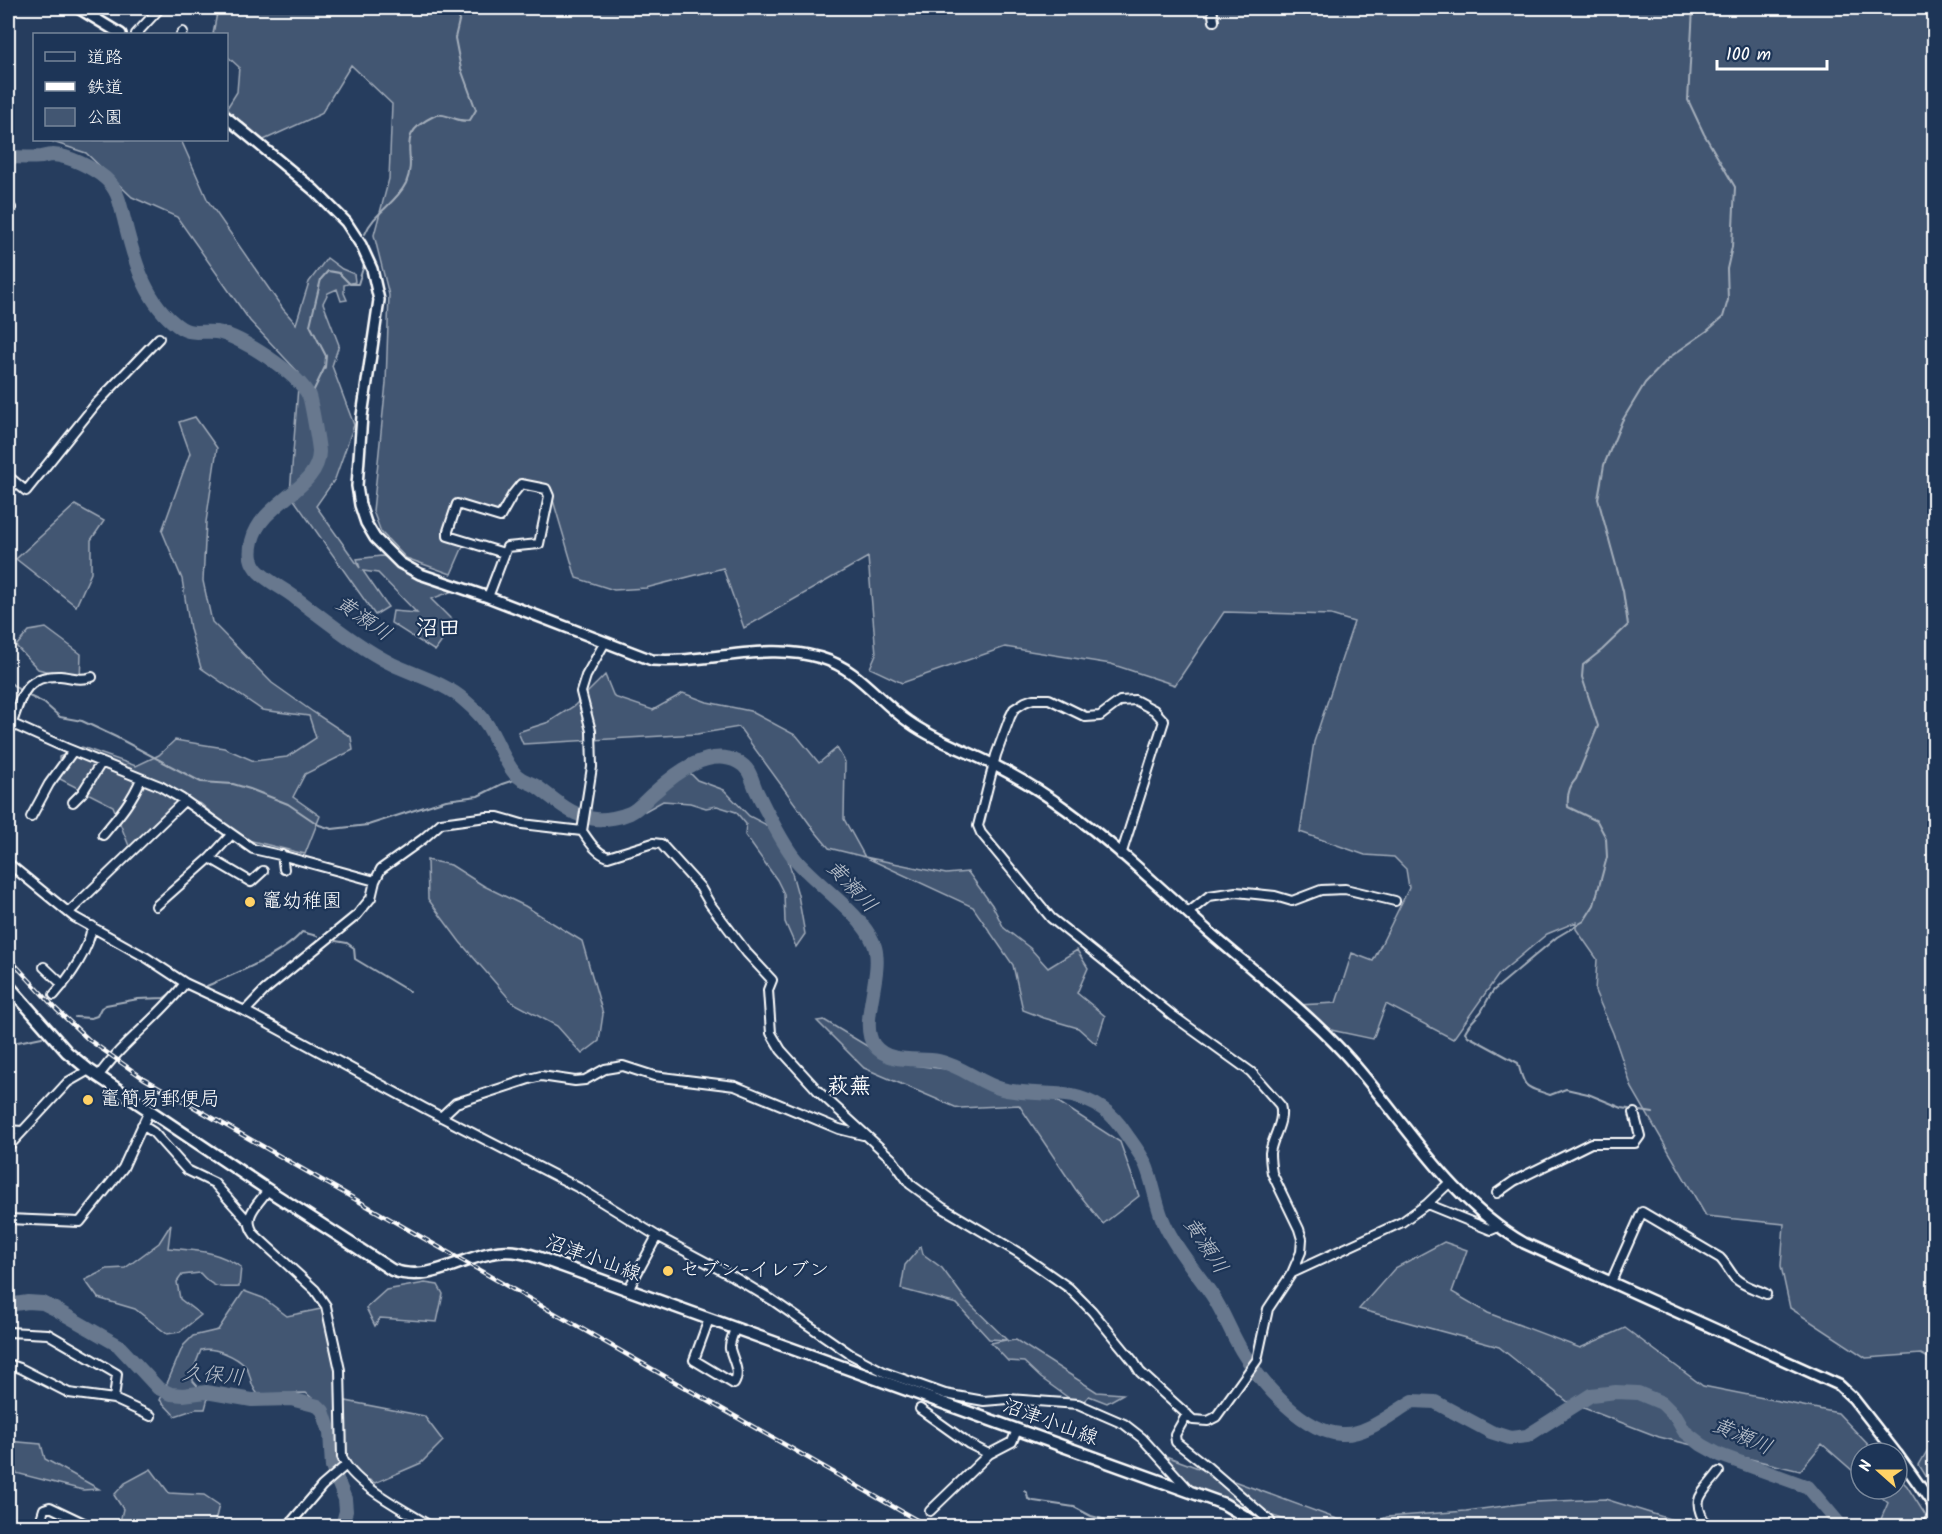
<svg xmlns="http://www.w3.org/2000/svg" width="1942" height="1534" font-family="Kalam,'Klee One',sans-serif">
<rect width="100%" height="100%" fill="#263d5e"/>
<filter id="ink" filterUnits="userSpaceOnUse"><feTurbulence type="fractalNoise" baseFrequency=".0167" numOctaves="2"/><feDisplacementMap in="SourceGraphic" scale="12" xChannelSelector="R" yChannelSelector="G"/><feConvolveMatrix kernelMatrix="1 2 1 2 8 2 1 2 1" color-interpolation-filters="sRGB"/></filter>
<g filter="url(#ink)">
<path fill="#425672" stroke="#a0aab8" stroke-width="1.5" d="M218,8H1934V1361L1921,1354L1866,1358L1790,1308L1781,1266L1784,1224L1706,1216L1632,1088L1613,1033L1595,991L1597,959L1576,929V922L1547,934L1499,974L1453,1039L1386,1004L1373,1039L1331,1030L1298,1005L1336,1003L1352,953L1373,961L1409,888L1406,869L1394,857L1365,855L1300,832L1314,742L1354,622L1331,615L1224,612L1175,685L1111,664L1005,647L902,683L870,668L876,654L868,557L744,628L723,568L646,588L614,590L576,578L550,490L521,484L500,517L457,504L449,536L465,542L451,574L406,558L381,532L373,511L386,383L389,295L374,235L389,179L392,104L351,65L321,114L257,143L227,108L237,92L239,67L227,56L226,34H213Z
M47,140H181L208,201L283,309L296,324L309,282L327,258L342,269L354,274L355,282L344,285V293L347,300L341,301L337,289L328,293L323,303L339,345L332,366L354,425L335,479L316,506L360,568L357,559L381,556L394,558L401,568L453,591L431,599L455,623L435,651L391,623L393,611L417,613L378,573L363,571L388,607L375,615L290,494L299,373L250,321L177,217L132,197L86,153Z
M195,417L217,448L206,522L203,581L212,622L272,683L313,712L351,737L353,750L305,774L293,797L320,816L305,854L240,838L201,804L183,799L131,851L113,806L60,779L59,757L82,747L136,766L159,755L175,740L224,748L254,761L287,757L316,738L309,716L262,710L201,668L190,629L182,579L162,531L190,453L179,422Z
M75,505L104,521L91,540V573L76,606L16,559Z
M46,628L81,654L80,680L38,669L16,646L29,631Z
M605,675L614,697L653,710L683,693L707,702L750,711L797,736L819,763L837,748L845,762L844,819L865,857L946,874L968,872L992,905L1004,928L1030,948L1048,968L1077,950L1088,968L1077,993L1105,1016L1096,1044L1078,1028L1044,1018L1023,1010L1013,965L973,907L865,857L829,848L814,830L739,727L697,734L523,744L518,732L549,722L574,706Z
M684,772L690,773L697,780L724,790L749,816L765,824L772,832L786,852L798,895L805,934L796,947L785,922L784,894L777,880L745,835L746,824L736,812L717,806L706,808L690,803L663,801L645,811L643,803L663,785Z
M427,860L451,865L484,886L525,906L582,941L603,1014L599,1041L582,1054L557,1026L512,1002L460,942L428,899Z
M824,1020L895,1063L946,1069L993,1086L1043,1092L1120,1142L1139,1196L1103,1224L1076,1190L1019,1105L960,1108L955,1107L864,1068L817,1021Z
M171,1224L168,1248C199,1251 214,1250 241,1267L239,1287C219,1288 214,1289 200,1273L182,1275L177,1282L180,1299L201,1315L180,1332L167,1334L135,1309L98,1298L85,1280L107,1269L125,1268L159,1243Z
M1444,1242L1467,1250L1452,1292L1488,1313L1580,1348L1625,1328L1703,1386L1838,1413L1876,1453H1861V1478L1822,1444L1800,1471L1659,1437L1568,1402L1499,1347L1359,1309L1395,1268Z
M921,1246L923,1254L942,1268L965,1299L1008,1341L1016,1340L1097,1392L1123,1394L1107,1403L1089,1396L1083,1402L1073,1401L1041,1378L1024,1362L1008,1361L991,1343L1006,1340L989,1339L957,1304L901,1289L905,1265Z
M425,1283L438,1285L443,1294L437,1322L380,1318L375,1326L366,1308L386,1290Z
M244,1291L263,1298L287,1316L326,1308L341,1400L424,1416L443,1441L421,1463L375,1483L336,1463L321,1406L306,1393L258,1394C249,1385 252,1375 246,1367C236,1356 215,1347 201,1350L194,1368L193,1381L208,1398L205,1409H196L175,1416L160,1400L183,1346L193,1336L218,1330Z
M1934,1439V1489L1919,1465Z
M8,1441L41,1444L45,1459L99,1489L83,1490L8,1471Z
M1163,1455L1356,1526H1304L1187,1488Z
M151,1469L169,1493L204,1495L219,1505L214,1526H119L123,1509L114,1495L125,1483Z
M1897,1476L1907,1486L1926,1516L1920,1526H1878L1888,1503L1873,1489H1897Z
M1605,1499L1692,1526H1366L1387,1517L1466,1511L1535,1502Z"/>
<g fill="none" stroke-linecap="round" stroke-linejoin="round">
<path stroke="#a4aebb" stroke-width="2" d="M365,234C373,213 396,204 406,183C419,153 392,136 434,116C447,111 457,124 470,120L476,110L461,69L455,38L462,8
M310,398L325,367L326,356L310,325L321,279L328,271L339,273L350,284H358L364,265
M8,681L22,692
M27,695L44,703L60,717L82,721L116,737L201,782L233,784L250,789L288,804L319,825L332,829L368,825L446,800L478,796L502,784L520,778
M336,941L347,943L354,948L355,959L410,992
M207,986C234,974 283,955 302,932L317,936
M75,1017L91,1018L97,1016L101,1008L106,1005L138,999L164,998L171,993
M8,1044L42,1037
M1653,1113L1622,1108L1588,1094L1566,1089L1550,1095C1525,1086 1525,1090 1518,1063L1468,1036L1465,1032C1469,1023 1475,1019 1481,1012C1486,1004 1488,997 1494,990L1557,937L1584,921L1594,905L1607,857L1606,838L1597,821L1568,807C1567,797 1568,787 1576,779L1598,726L1582,677L1583,665L1602,650L1628,625L1623,591L1598,499L1604,465L1622,421L1645,383L1670,357L1707,331L1723,317L1728,300L1727,269L1732,247L1735,187L1704,134L1688,100L1693,8
M1024,1491L1027,1493L1028,1499L1034,1501L1074,1507L1091,1516L1129,1526"/>
<path stroke="#67788e" stroke-width="14" d="M8,156C19,158 30,158 42,157C46,156 49,155 53,155C70,156 93,168 105,178C118,189 120,204 124,219C133,255 143,297 173,322C190,337 197,330 216,332C239,335 299,374 309,396C311,401 319,446 319,452C319,489 261,502 252,541C249,554 250,563 259,572C270,583 285,589 297,599C327,621 358,647 392,664C415,675 445,683 464,700C475,709 487,722 493,735C500,748 506,764 516,775C524,782 528,781 536,786C555,799 571,817 596,819C606,820 621,817 630,813C640,808 647,798 656,791C676,773 709,747 738,762C750,768 751,778 756,790C764,807 784,846 796,860C817,885 861,913 874,944C885,972 858,1023 874,1045C889,1065 919,1057 939,1061C962,1066 980,1083 1002,1089C1038,1098 1069,1086 1103,1109C1113,1115 1120,1125 1126,1134C1133,1144 1140,1153 1145,1163C1153,1181 1155,1200 1162,1218C1173,1246 1195,1270 1212,1295C1225,1314 1232,1337 1245,1356C1263,1385 1304,1432 1341,1434C1366,1436 1392,1413 1413,1401L1435,1402L1491,1432L1510,1438L1527,1436L1591,1395L1616,1392L1638,1393L1662,1403L1676,1417L1684,1431L1702,1445L1720,1455L1808,1487L1841,1526
M8,1305L28,1302L43,1303L55,1309L118,1345L158,1388L171,1394L183,1395L206,1392L252,1400L291,1399L318,1406L323,1411L330,1432L332,1467L345,1499L346,1511L342,1526"/>
<g stroke="#fff" stroke-width="12">
<path id="minor" d="M94,8V17
M1212,8L1214,21
M136,34L160,8
M181,34L183,32
M8,215L11,208
M8,476L26,491L95,405L159,338
M488,597L507,547L539,544L549,496L546,489L521,484L513,494L500,517L457,504L448,531V536L504,553
M605,642L586,676L581,692L591,731L592,767L582,831C589,841 595,852 608,857L653,843L661,844L700,887L710,904L747,953L772,980L768,990L771,1033L781,1050L820,1093L892,1159L910,1184L943,1208L1019,1253L1069,1288L1092,1311L1134,1362L1140,1372L1193,1420L1208,1421L1216,1417L1257,1360L1268,1309L1292,1273L1301,1252L1302,1239L1299,1229L1272,1173C1271,1167 1270,1160 1270,1153C1272,1137 1285,1122 1280,1105L1251,1072L1172,1015L1051,918L981,833L978,826L996,755L1010,717L1014,709L1025,702L1033,699H1049L1086,717L1100,716L1120,701L1135,700L1154,710L1164,721L1121,855
M8,722L66,748L160,786L182,799L253,849L284,856L375,881
M12,723C21,696 25,675 60,676C73,677 78,681 92,677
M73,802L82,793L101,763
M31,817L49,784L73,751
M103,835C118,817 132,801 141,779
M282,855L284,869
M210,858L251,882L263,871
M8,863L74,917L147,958L185,983L245,1011L424,1108L581,1189L657,1236L732,1276L772,1300L850,1354L886,1373L945,1394L984,1401L1008,1399L1078,1404L1124,1424L1142,1438L1189,1490
M156,906L210,858L231,835
M69,912L184,801
M1188,913L1209,896L1236,892L1275,896L1292,901L1321,890L1345,889L1395,901
M44,967L63,985
M54,995C70,977 89,950 92,926
M245,1011L265,990L357,915L371,898L375,881L381,869L423,839L441,823L487,817H498L522,824L582,831
M98,1077C123,1041 160,1017 185,983
M442,1116L456,1103L529,1079L541,1076L575,1081L585,1080L605,1069L623,1066L654,1076L735,1086L839,1129L863,1135
M142,1125L153,1132L187,1170L214,1183L248,1221
M8,1130L22,1131
M8,1147L68,1082L89,1070
M268,1190C257,1205 241,1217 255,1235L315,1290L326,1306L340,1370L342,1457C352,1484 405,1510 430,1526
M1497,1193L1514,1181L1591,1143H1635L1640,1136L1634,1113
M1427,1204L1491,1230L1498,1227
M8,1219L80,1222L123,1168L149,1111
M1292,1273L1402,1222L1427,1204L1450,1182
M1611,1282L1642,1212L1720,1258C1726,1264 1729,1271 1735,1278C1743,1286 1756,1289 1766,1294
M628,1290L657,1236
M709,1319L694,1360L734,1384C741,1372 733,1361 730,1349C729,1343 733,1335 735,1329
M8,1332L48,1334L117,1374L114,1399
M8,1364L20,1368L69,1393L114,1399L151,1416
M920,1409L969,1444L989,1454
M1187,1414L1175,1435L1176,1442L1209,1468L1270,1521V1526
M930,1511L989,1454L1012,1442L1017,1430
M39,1526L44,1509L50,1507L90,1526
M288,1526L322,1486L345,1466
M1707,1526C1690,1498 1701,1496 1719,1472
M1925,1526L1934,1516"/>
</g>
<g stroke="#fff" stroke-width="14">
<path id="tertiary" d="M78,8L121,34
M226,117L314,190L346,222L361,245L372,269L379,300L362,416L357,486L360,505L366,523L375,538L400,563L420,574L488,597L652,660C708,664 767,641 821,658C859,669 878,701 909,722C934,740 965,750 992,764C1018,777 1044,793 1067,810C1117,846 1163,891 1209,932C1254,971 1303,1009 1344,1053C1403,1117 1447,1199 1524,1243L1839,1385L1853,1398L1896,1453
M1897,1454L1934,1506"/>
</g>
<g stroke="#fff" stroke-width="15">
<path id="secondary" d="M8,985L67,1052L89,1070L268,1190L392,1270C428,1283 457,1260 491,1253C507,1249 521,1252 537,1257L1224,1504L1261,1526"/>
</g>
<use href="#minor" stroke="#1d3557" stroke-width="8"/>
<use href="#tertiary" stroke="#1d3557" stroke-width="9"/>
<use href="#secondary" stroke="#1d3557" stroke-width="10"/>
<g stroke="#fff" stroke-width="4.5">
<path id="rail" d="M8,957L56,1009L89,1040L143,1078L927,1526"/>
</g>
<use href="#rail" stroke="#1d3557" stroke-width="2" stroke-dasharray="7" stroke-linecap="butt"/>
</g>
</g>
<g fill="#ffd166" stroke="#1d3557" stroke-width="2">
<circle cx="250" cy="902" r="6"/>
<circle cx="88" cy="1100" r="6"/>
<circle cx="668" cy="1271" r="6"/>
</g>
<g text-anchor="middle" dominant-baseline="central" stroke-width="4.5" stroke-linejoin="round" paint-order="stroke">
<g font-size="20" fill="#fff" stroke="#1d3557" text-anchor="start">
<text x="262" y="902">竈幼稚園</text>
<text x="100" y="1100">竃簡易郵便局</text>
<text x="680" y="1271">セブン-イレブン</text>
</g>
<g font-size="20" fill="#fff" stroke="#1d3557">
<text transform="translate(593 1259) rotate(20)">沼津小山線</text>
<text transform="translate(1050 1423) rotate(20)">沼津小山線</text>
</g>
<g font-size="21" font-style="italic" fill="#bbc2cc" stroke="#1d3557">
<text transform="translate(363 619) rotate(35)">黄瀬川</text>
<text transform="translate(851 887) rotate(47)">黄瀬川</text>
<text transform="translate(1205 1246) rotate(57)">黄瀬川</text>
<text transform="translate(213 1376) rotate(5)">久保川</text>
<text transform="translate(1742 1437) rotate(24)">黄瀬川</text>
</g>
<g font-size="22" font-weight="bold" fill="#fff" stroke="#1d3557">
<text x="438" y="629">沼田</text>
<text x="849" y="1087">萩蕪</text>
</g>
</g>
<rect width="1942" height="1534" fill="none" stroke="#1d3557" stroke-width="30"/>
<rect x="15" y="15" width="1912" height="1504" fill="none" stroke="#fff" stroke-width="2" filter="url(#ink)"/>
<rect x="33" y="33" width="195" height="108" fill="#1d3557" stroke="#77869a" stroke-width="1.5"/>
<rect x="45" y="52" width="30" height="9" fill="#1d3557" stroke="#77869a" stroke-width="1.5"/>
<text x="87" y="63" font-size="18" fill="#ffffff">道路</text>
<rect x="45" y="82" width="30" height="9" fill="#ffffff" stroke="#77869a" stroke-width="1.5"/>
<text x="87" y="93" font-size="18" fill="#ffffff">鉄道</text>
<rect x="45" y="108" width="30" height="18" fill="#425672" stroke="#77869a" stroke-width="1.5"/>
<text x="87" y="123" font-size="18" fill="#ffffff">公園</text>
<g transform="translate(1879 1471) rotate(291)"><circle r="28" fill="#1d3557" stroke="#77869a" stroke-width="1.5"/>
<path d="M0-4.5L10 22L0 15L-10 22Z" fill="#ffd166"/>
<text y="-9" font-size="16" font-weight="bold" text-anchor="middle" fill="#ffffff">N</text>
</g>
<path d="M1717 60v9h110v-9" fill="none" stroke="#ffffff" stroke-width="3"/>
<text x="1726" y="60" font-size="18" fill="#ffffff" stroke="#1d3557" stroke-width="4.5" paint-order="stroke">100 m</text>
</svg>
